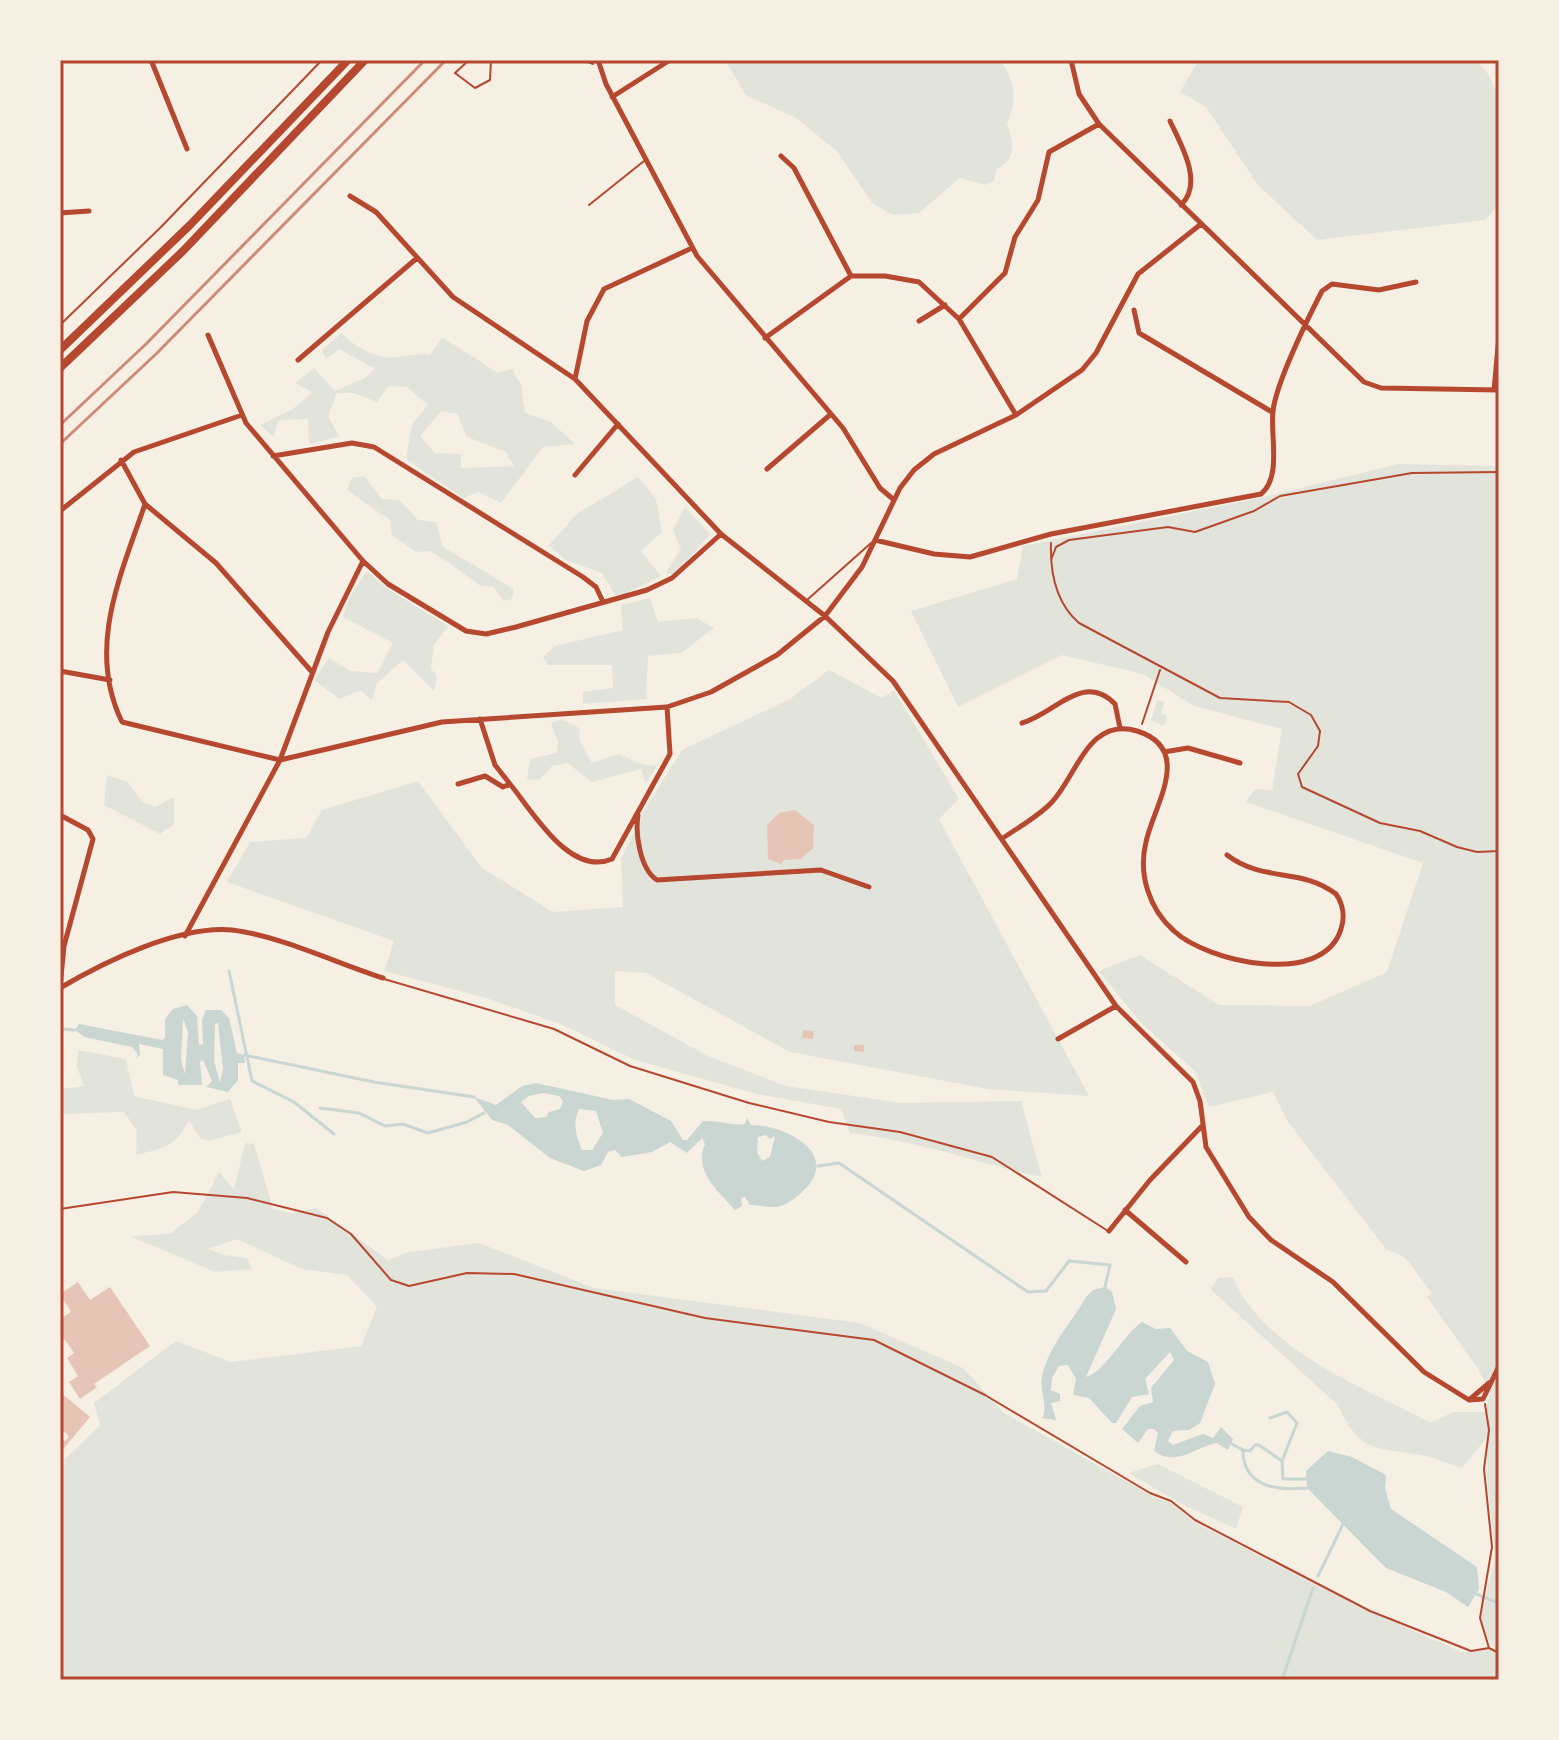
<svg xmlns="http://www.w3.org/2000/svg" width="1559" height="1740" font-family="'Archivo Narrow',sans-serif">
<rect width="100%" height="100%" fill="#f6efe4"/>
<path fill="#e2e4dc" fill-rule="evenodd" d="M725,60H1001C1015,84 1018,98 1007,124C1014,145 1017,157 996,170L994,181L985,185L960,178L919,213L893,215L872,203L837,151L796,118L746,95Z
M1199,60H1475C1512,87 1499,162 1499,204L1485,220L1317,240L1258,185L1206,107L1180,92Z
M342,333C349,343 371,355 383,357C397,360 414,352 430,355L442,337L498,373L512,369L521,385L525,413L551,422L575,444L543,447L501,503L479,492L463,498L406,459L412,424L428,405L407,387L389,386L377,402L354,393H337L328,416L339,436L309,445L308,419L279,420L273,437L261,425L293,409L312,392L295,383L314,368L335,391L365,378L375,369L339,349L326,359L322,350ZM441,411L457,414L467,437L506,452L514,466L461,468V454L435,453L420,436Z
M1398,464L1499,466V1680H60V1464L100,1425L94,1403L176,1341L231,1362L361,1346L377,1307L347,1275L302,1269L237,1239L208,1249L224,1255L247,1258L252,1269L215,1272L130,1236L170,1234L198,1212L219,1172L234,1190L245,1143L254,1144L273,1209L291,1213L316,1208L388,1260L409,1252L479,1243L594,1288L860,1323L963,1368L1004,1413L1154,1497L1171,1503L1194,1522L1359,1607L1462,1652L1496,1649L1485,1635L1481,1619L1495,1555L1487,1477L1488,1436L1462,1468C1450,1464 1437,1459 1425,1456C1378,1446 1361,1456 1338,1405L1211,1290L1218,1278L1233,1277C1264,1351 1365,1388 1431,1423L1453,1412H1486L1490,1391L1478,1369L1427,1297L1432,1294L1406,1258L1386,1249L1288,1122L1273,1092L1209,1107L1195,1071L1140,1022L1099,971L1140,955L1219,1005L1310,1006L1387,972L1423,863L1246,802L1255,789L1272,790L1282,729L1194,706L1143,674L1062,655L958,707L911,611L1017,579L1023,546L1269,496Z
M364,476L382,499L400,500L418,520L436,522L443,547L514,589L512,599L503,601L494,587L479,585L448,562L429,551L416,552L392,535L390,520L347,490L352,478Z
M638,477L656,499L662,532L641,551L661,576L617,598L602,573L565,560L549,545L577,514Z
M685,507L710,534L674,576L666,572L681,549L673,529Z
M367,571L388,589L448,626L434,645L431,668L437,677L434,691L403,660L377,683L372,701L360,690L340,699L314,680L329,658L350,671L377,673L393,643L343,617L349,598Z
M650,598L658,622L696,618L714,628L681,653L648,656L646,699L583,704V692L613,688L612,665H548L543,657L555,646L623,630L621,605Z
M829,670L882,698L894,690L959,799L939,819L1089,1096L988,1089L790,1052L646,973L615,971V1005L710,1057L786,1086L901,1103L1021,1101L1042,1177C977,1163 915,1140 850,1133L841,1109L757,1094L635,1060L563,1025L486,998L384,971L394,941L227,882L250,842L306,838L322,810L418,781L482,868L553,912L623,907L621,858L643,812L682,750L790,699Z
M1157,700L1164,702L1161,713L1167,716L1164,726L1151,720Z
M561,719L579,728L580,741L592,763L619,754L641,764L655,766L665,754L646,783L641,769L592,782L567,763L552,766L540,779L527,780L530,759L557,753L558,742L551,723Z
M107,775L128,782L141,801L155,807L174,797V824L160,834L104,805Z
M78,1050L126,1059L134,1096L196,1110L230,1099L242,1132L208,1141L200,1138L189,1120C175,1147 164,1148 136,1155L137,1131L124,1112L60,1114V1089L84,1086L77,1067Z
M1158,1464L1243,1507L1236,1529L1178,1502L1129,1473Z"/>
<path fill="#c9d6d2" fill-rule="evenodd" d="M187,1005L197,1016L199,1045L203,1044L202,1020L206,1010H221L229,1018L237,1053L244,1055L245,1063H238V1080L228,1092L206,1087L212,1081L203,1060L200,1062L202,1085H178V1080L163,1075V1049L139,1044L140,1055L136,1059L138,1054L132,1047L84,1037L75,1030L79,1024L162,1040L165,1038V1019L173,1009ZM183,1018L188,1032L185,1074L181,1060ZM218,1023L223,1069L220,1083L214,1061L215,1024Z
M536,1083L613,1100L629,1099L671,1121L683,1140H687L703,1121C716,1120 736,1126 745,1124L747,1118L751,1125C787,1125 844,1156 801,1193C794,1199 784,1207 774,1207C767,1207 758,1205 750,1205L745,1197L741,1198L742,1206L735,1210C719,1191 693,1172 705,1144L702,1138L687,1153L670,1142L652,1152L622,1157L615,1150L608,1152L601,1165L584,1171L550,1158L508,1125L492,1120L474,1097L496,1105L522,1086ZM543,1093L559,1096L563,1101L560,1109L549,1112L546,1117L535,1118L521,1102L529,1096ZM579,1109L596,1111L603,1133L592,1150H582C575,1133 573,1123 579,1109ZM766,1135L770,1139L775,1136L770,1157L762,1161L757,1152L758,1137Z
M1105,1287L1112,1292L1116,1309L1086,1377C1105,1372 1123,1335 1142,1322L1156,1329L1170,1328L1187,1351L1208,1362L1215,1384L1200,1423L1189,1430L1173,1431L1168,1441L1173,1445L1203,1434L1213,1438L1221,1427L1233,1439L1228,1450L1217,1443C1196,1446 1176,1468 1154,1451L1158,1433L1154,1429H1148L1138,1443L1122,1429L1140,1406L1153,1402L1151,1388L1174,1360L1170,1352L1145,1379L1149,1394L1132,1397L1116,1423H1112L1089,1398L1073,1395L1076,1379L1068,1365L1059,1366L1052,1378L1051,1390L1060,1394V1401L1051,1403L1056,1420L1042,1418C1049,1406 1039,1391 1042,1377C1048,1346 1073,1321 1086,1297L1093,1290Z
M1328,1451L1352,1457L1386,1475L1385,1488L1391,1509L1477,1567L1479,1589L1468,1607L1446,1592L1386,1568L1307,1488L1306,1471Z"/>
<g fill="none" stroke-linecap="round" stroke-linejoin="round">
<path stroke="#c9d6d2" stroke-width="3" d="M229,971L252,1081L294,1102L334,1134
M60,1029L75,1030
M244,1055L374,1082L474,1097
M320,1108L359,1113L385,1126L403,1124L428,1133L467,1122L484,1113
M818,1166L839,1163L1028,1292L1046,1291L1069,1261L1110,1265L1105,1287
M1270,1418L1287,1412L1297,1423L1282,1461
M1232,1444L1243,1450C1243,1487 1277,1491 1307,1488
M1243,1450L1250,1451L1255,1445H1259L1282,1461L1283,1479H1306
M1318,1576L1344,1522
M1476,1594L1499,1603
M1282,1680L1313,1588"/>
</g>
<path fill="#e6c5b7" d="M795,810L814,825L813,848L801,859L784,860L781,864L768,859L767,825L779,813Z
M803,1030L814,1031L813,1039L802,1038Z
M854,1045H864V1052L854,1051Z
M78,1282L90,1300L110,1287L150,1346L94,1384L97,1387L80,1399L69,1382L78,1376L67,1358L74,1353L60,1333V1319L71,1312L60,1294Z
M60,1392L90,1417L60,1453V1440L65,1441L69,1436L60,1428Z"/>
<g fill="none" stroke-linecap="round" stroke-linejoin="round">
<path stroke="#b5482f" stroke-width="2" d="M469,60L455,73L475,88L490,80L491,60
M583,60L593,64
M60,325L161,227L322,60
M1051,543C1050,572 1056,603 1079,623L1220,698L1289,702L1311,715L1320,731L1318,746L1298,774L1302,787L1380,823L1420,831L1457,847L1477,852L1499,851
M1051,560L1056,547L1069,540L1168,527L1195,532L1254,511L1280,496L1412,473L1499,472
M1142,724L1160,670
M60,1209L173,1192L247,1198L327,1218L351,1234L391,1280L409,1286L467,1273L514,1274L705,1318L874,1340L985,1395L1150,1493L1171,1501L1195,1520L1370,1611L1471,1651L1489,1648L1499,1653
M1485,1404L1489,1430L1484,1469L1492,1547L1480,1618L1489,1648"/>
<path stroke="#b5482f" stroke-width="2" d="M589,205L644,161
M807,600L871,543
M384,979L554,1029L630,1066L749,1103L829,1122L900,1132L992,1157L1108,1231"/>
<path stroke="#b5482f" stroke-width="5" d="M151,60L187,149
M598,60L606,84L697,256L843,428L880,488L894,500
M1071,60L1079,94L1099,124L1364,382L1381,388L1499,390
M612,97L670,60
M1170,121C1181,145 1204,183 1181,205
M781,156L794,168L851,276
M350,196L376,212L453,297L575,379L721,534L825,616L893,681L1116,1006L1193,1082L1200,1101L1206,1147L1249,1217L1271,1240L1333,1282L1424,1372L1469,1400L1483,1399L1499,1366
M60,213L89,211
M1134,310L1139,333L1272,412
M959,319L1005,273L1015,237L1038,200L1049,152L1099,124
M919,321L945,305
M208,335L246,423L363,561L388,584L466,631L486,634L516,627L647,590L672,578L721,534
M765,338L851,276H885L919,282L959,319L1016,415
M298,360L417,258
M575,379L587,321L604,289L692,248
M1494,390L1499,336
M273,456L352,443L374,447L583,577L596,587L603,602
M121,460L145,504L216,563L312,672
M767,469L831,414
M575,475L618,424
M145,504C121,575 86,648 122,722L280,760L442,722L667,707L711,692L777,655L825,616L862,567L900,488L914,470L934,454L1016,415L1082,370L1096,353L1138,274L1201,224
M60,511L134,452L242,415
M875,540L934,554L970,557L1051,534L1261,494C1282,477 1270,435 1273,411C1276,383 1308,318 1322,291L1332,284L1379,290L1416,282
M60,671L110,680
M1022,723C1055,714 1083,671 1115,704L1120,728
M1164,752L1188,748L1240,763
M458,784L485,776L503,787L510,784L495,765L480,719
M510,784C533,812 570,877 612,859L670,754L667,707
M60,815L88,830L93,839L64,946L60,987
M638,815C635,834 640,869 657,880L821,870L869,887
M1003,838C1019,827 1039,816 1052,802C1077,775 1089,716 1137,731C1195,749 1153,807 1146,842C1138,874 1149,909 1174,931C1207,962 1323,988 1341,929C1345,917 1343,904 1336,894C1301,867 1264,883 1227,855
M185,936L280,760L328,632L363,561
M60,988C104,962 179,925 232,930C277,935 339,964 383,978
M1058,1039L1116,1006
M1125,1210L1186,1262
M1109,1231L1150,1180L1201,1127
M1469,1400L1489,1383"/>
<path stroke="#b5482f" stroke-width="8" d="M60,350L190,225L348,60
M60,368L183,251L365,60"/>
<path stroke="#cf8b77" stroke-width="3" d="M60,425L146,344L425,60
M60,444L156,354L446,60"/>
</g>
<rect width="1559" height="1740" fill="none" stroke="#f6efe4" stroke-width="124"/>
<rect x="62" y="62" width="1435" height="1616" fill="none" stroke="#b5482f" stroke-width="3"/>
</svg>
